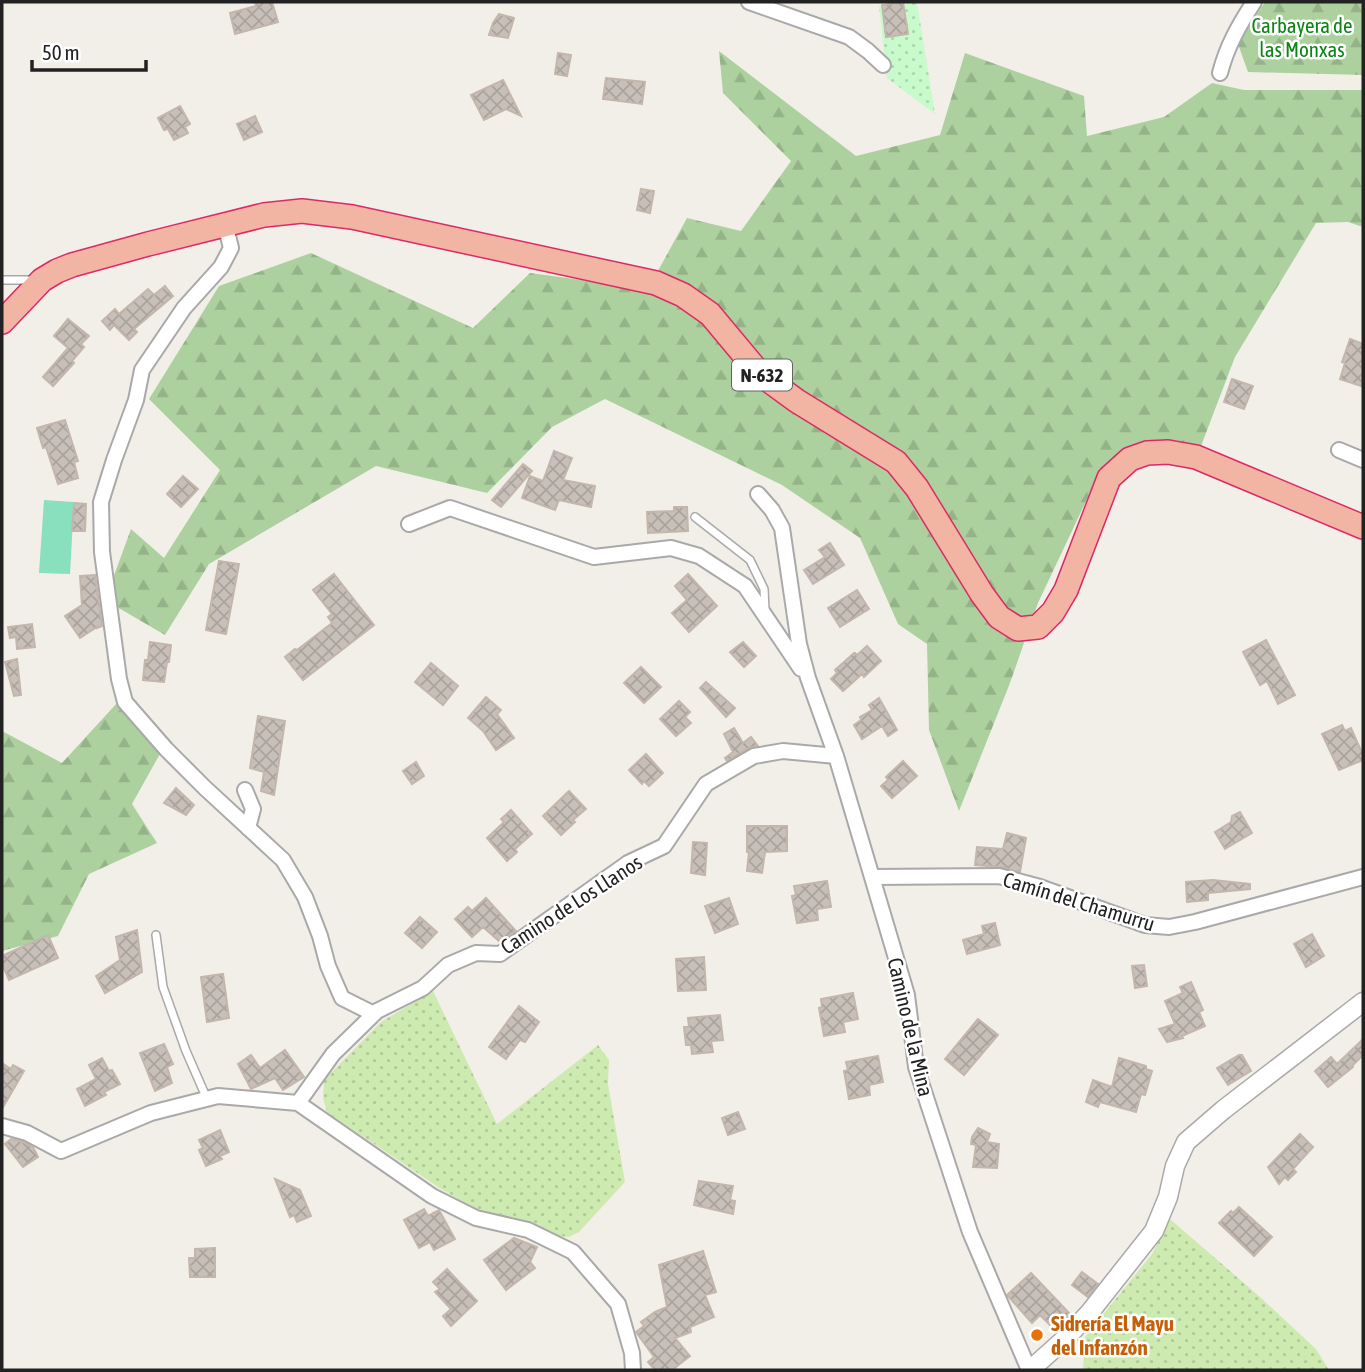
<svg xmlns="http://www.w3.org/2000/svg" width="1365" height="1372" font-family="'Asap Condensed',sans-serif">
<defs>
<pattern id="grass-dots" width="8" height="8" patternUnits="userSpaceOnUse" patternTransform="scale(1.75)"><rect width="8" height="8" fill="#cdebb0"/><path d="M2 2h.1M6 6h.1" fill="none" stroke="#b0c997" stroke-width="1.8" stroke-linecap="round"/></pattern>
<pattern id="forest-firs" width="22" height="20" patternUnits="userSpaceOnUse" patternTransform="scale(1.75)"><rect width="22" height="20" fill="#add19e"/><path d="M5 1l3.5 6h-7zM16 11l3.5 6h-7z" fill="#95b388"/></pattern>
<pattern id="park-dots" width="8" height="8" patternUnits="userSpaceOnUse" patternTransform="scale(1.75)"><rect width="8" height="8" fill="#c8facc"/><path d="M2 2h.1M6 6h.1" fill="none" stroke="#acd6af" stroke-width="1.8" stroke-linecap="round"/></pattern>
<pattern id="building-cross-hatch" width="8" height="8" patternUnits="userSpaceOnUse" patternTransform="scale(1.75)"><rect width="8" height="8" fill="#c7bfb8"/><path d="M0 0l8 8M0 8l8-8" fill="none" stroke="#aba49e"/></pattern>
</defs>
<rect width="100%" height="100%" fill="#f2efe9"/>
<path fill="url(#grass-dots)" d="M433,991L497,1124L598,1045L609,1060L608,1084L625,1182L579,1232L569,1237L560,1236L506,1216L474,1208L441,1189L327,1112L323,1098L324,1080L381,1022Z
M1170,1219L1260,1297L1316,1349L1329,1370H1083L1085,1337L1152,1254Z"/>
<path fill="url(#forest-firs)" d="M1265,2H1363V75L1248,72L1238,44Z
M719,51L856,156L940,135L965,53L1084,96L1087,136L1164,117L1212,83L1244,90H1363V227L1348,222L1316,223L1235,357L1201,446L1174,440L1144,441L1115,456L1096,480L1038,603L1010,683L959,811L929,730L927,644L898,624L860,538L782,485L605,399L552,427L487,493L376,466L209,564L165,635L105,600L131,529L164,558L220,470L149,399L219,286L311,253L473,328L530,273L648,289L687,218L741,231L791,161L723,93Z
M117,703L161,752L132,804L157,843L89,874L58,936L2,951V731L62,763Z"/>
<path fill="url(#park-dots)" d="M898,2H917L935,114L887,78L879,6Z"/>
<path fill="#88e0be" d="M44,500L74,502L70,574L39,573Z"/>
<path fill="url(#building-cross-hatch)" stroke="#c4b6ab" stroke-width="2" d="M255,2H272L278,22L235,34L230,13L256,6Z
M903,2L908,34L886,37L882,5Z
M499,14L514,18L508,38L489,35L493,23Z
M558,53L571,55L567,76L555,74Z
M606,78L645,82L642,104L603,99Z
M503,80L521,116L506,109L484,120L471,95Z
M180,106L190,124L185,127L188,133L174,140L168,129L164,130L158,118Z
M255,116L262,132L244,140L237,124Z
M641,189L654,191L650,213L637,210Z
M165,286L173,296L134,329L137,332L129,340L114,325L110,330L102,321L115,309L119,314L148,289L154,295Z
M68,319L89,336L81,344L84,347L72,361L74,363L53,386L43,377L68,348L54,336Z
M1350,339L1363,344V379L1361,386L1340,379L1345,363L1342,362Z
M1232,379L1253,386L1244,409L1224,402Z
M65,420L78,461L74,462L78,478L58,484L46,447L43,448L37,428Z
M554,451L572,458L563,480L595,486L591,507L559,500L555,510L522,498L530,476L543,481Z
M523,464L532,471L501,507L492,500Z
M183,476L198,489L181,507L167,494Z
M74,503L86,504L85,531H72Z
M674,507H687L688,531L648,533L647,512L674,511Z
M830,543L844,565L813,584L804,570L825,557L819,550Z
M219,561L239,564L226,634L206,630Z
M334,574L374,625L303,680L285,657L295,649L297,650L332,623L328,617L332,614L313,590Z
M688,574L717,606L689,632L672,613L687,600L675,586Z
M95,575L102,626L97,628V627L80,638L65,616L82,605L80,576Z
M857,590L869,609L840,627L828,608Z
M32,624L35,647L17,649L16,637L10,638L8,627Z
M1266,640L1295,695L1278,704L1267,681L1260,685L1243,652Z
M150,642L171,645L169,662H167L164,682L143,680L145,660H148Z
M743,642L756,656L744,667L730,652Z
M867,646L881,661L864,677L862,674L843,691L831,679L837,673L835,670L854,653H855L857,655Z
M17,659L21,695L14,696L5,662Z
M431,663L458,686L443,705L415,682Z
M641,667L661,687L644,703L624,683Z
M706,682L735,708L726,717L700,688Z
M486,697L501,710L497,714L514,738L496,750L483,731L468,718Z
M879,698L897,730L888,736L882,726L862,739L854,725L861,720L860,717L872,710L869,705Z
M679,701L690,712L685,717L691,723L676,736L660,719Z
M258,716L285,721L274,795L261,791L264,772L250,768Z
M1342,725L1345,731L1351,728L1363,755V760L1339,770L1322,734Z
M734,728L743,743L751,737L758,746L749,748L727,761L725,758L733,752L724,734Z
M646,754L663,773L649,786L644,781L642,784L629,770Z
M903,761L917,776L892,798L881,786L888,780L886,777Z
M416,762L424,776L412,784L403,771Z
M176,788L194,805L186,815L164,803Z
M569,791L586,809L573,820L575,822L561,835L543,816Z
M511,810L532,834L515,849L517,852L507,861L487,838L504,822L501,819Z
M1240,812L1252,833L1225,849L1215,832L1231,822L1232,816Z
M747,826H787V851L765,852L762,873L747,871L749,852H747Z
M1007,833L1026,838L1020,872L1001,867L975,865L977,847L1003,849Z
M693,842L707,843L705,875L691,873Z
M1213,880L1250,884V889L1208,893V900L1187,902L1186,882Z
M827,881L831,907L817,909L818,920L797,923L792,896L796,895L794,886Z
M486,898L516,931L500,942L483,927L472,937L455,919L468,907L472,911Z
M729,898L738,924L715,933L705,906Z
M420,917L437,932L422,948L405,933Z
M995,923L1000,945L967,954L963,940L984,934L982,926Z
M137,930L142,972L105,993L96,976L120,960L116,937Z
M1312,934L1324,956L1306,967L1294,944Z
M48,935L58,958L9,980L2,964V956Z
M704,957L706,990L678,991L676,959Z
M1144,965L1147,986L1135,988L1132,966Z
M223,974L229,1018L207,1022L201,977Z
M1191,982L1203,1010L1199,1012L1205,1026L1182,1036L1183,1038L1167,1042L1159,1029L1175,1024L1165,1001L1183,993L1180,987Z
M853,993L858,1019L843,1022L845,1032L824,1036L819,1008L822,1007L821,999Z
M519,1006L539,1022L525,1042L520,1040L506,1059L489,1047Z
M720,1015L723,1040L711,1041L713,1052L692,1054L691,1045H686L684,1027H689L688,1018Z
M978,1019L998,1035L964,1075L945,1059Z
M1363,1039V1055L1352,1066L1353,1067L1328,1087L1315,1071L1331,1057L1337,1064Z
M164,1044L173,1064L167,1067L172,1083L155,1091L140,1053Z
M285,1050L304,1077L283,1090L275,1078L251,1089L238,1064L251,1055L260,1068Z
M1239,1055H1242L1251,1071L1228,1085L1217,1068Z
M878,1056L883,1082L869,1085L870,1095L849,1099L844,1071L848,1070L846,1062Z
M102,1058L109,1071L112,1070L120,1084L104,1092L106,1095L85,1106L77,1089L96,1079L89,1065Z
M1119,1058L1146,1066V1069L1152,1071L1145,1095L1141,1094L1136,1112L1100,1102L1098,1107L1086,1102L1093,1080L1112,1087Z
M2,1063L11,1069L13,1065L24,1071L2,1109Z
M738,1112L745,1129L728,1135L722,1118Z
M978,1128L990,1134L987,1142L999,1144L997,1168L973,1167L976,1145L971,1144L972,1137Z
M220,1130L229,1152L220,1156L222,1159L206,1166L199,1150L203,1148L199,1140Z
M1300,1134L1313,1147L1293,1169L1296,1172L1288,1180L1285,1177L1279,1184L1268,1167Z
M11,1139L23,1142L33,1147L38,1157L23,1167L5,1144Z
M275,1179L300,1190L311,1216L297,1222L294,1215L290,1217Z
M699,1181L733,1186L730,1200L735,1201L733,1214L694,1205Z
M1239,1207L1272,1237L1254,1256L1219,1223L1231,1211L1233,1213Z
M424,1209L428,1216L439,1210L455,1239L434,1250L430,1242L419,1248L404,1220Z
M514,1238L537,1247L530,1262L535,1268L506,1290L484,1260Z
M215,1248V1277H190L189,1258H195V1249Z
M703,1251L716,1292L705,1295L714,1317L690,1327L691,1332L675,1338L690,1356L672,1370H655L648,1362L654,1357L636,1332L644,1326L641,1322L655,1312L667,1307L659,1265Z
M447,1269L477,1301L451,1326L443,1316L451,1309L435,1292L440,1289L433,1282Z
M1082,1272L1098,1284L1088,1297L1072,1285Z
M1031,1273L1071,1315L1055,1330L1040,1315L1032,1323L1007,1295Z"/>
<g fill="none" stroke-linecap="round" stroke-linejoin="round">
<g stroke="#a9a9a9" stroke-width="10">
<path id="service" d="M2,280H34
M695,517L750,560L764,589L765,610
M156,935L163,987L186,1051L207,1099"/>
</g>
<g stroke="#a9a9a9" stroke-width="18">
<path id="minor" d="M749,2L849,37L868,51L883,65
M1220,73C1227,46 1239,25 1254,2
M225,224L231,248L221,267L184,308L142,370L136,400L114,460L101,502L102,552L119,679L125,702L166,749L205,788L283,860L305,897L320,936L328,966L342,998L374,1014
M1339,450L1363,460
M758,494L772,510L782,528L799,644L808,678L836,756L907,995L916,1067L970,1232L1029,1370
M409,524L450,508L594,557L671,548L699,556L745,586L801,669
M245,790L253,809L248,828
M873,877L999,876L1040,887L1145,925L1169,927L1195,922L1363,877
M298,1103L432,1196L476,1218L528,1230L573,1252L618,1304L632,1353L633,1370
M2,1126L27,1133L61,1151L151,1113L218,1096L298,1103L333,1054L377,1011L423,988L448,965L476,953L500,954L628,863L664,846L706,784L754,756L783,751L836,756"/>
</g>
<g stroke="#a9a9a9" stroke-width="21">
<path id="tertiary" d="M1030,1370L1068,1336L1090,1312L1154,1231L1168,1197L1175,1166L1186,1142L1223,1110L1363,1002"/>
</g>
<g stroke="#dc2a67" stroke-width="26">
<path id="trunk" d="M2,322L42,280L57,271L72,265L148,244L264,215L302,211L352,217L656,283L683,295L710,314L760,374L797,401L896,462L917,488L982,594L999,617L1018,629L1038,627L1053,612L1066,590L1109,478L1130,459L1147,453L1168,452L1196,457L1363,527"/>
</g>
<use href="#service" stroke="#fff" stroke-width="7"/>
<use href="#minor" stroke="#fff" stroke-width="14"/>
<use href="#tertiary" stroke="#fff" stroke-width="18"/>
<use href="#trunk" stroke="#f2b4a3" stroke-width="23"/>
</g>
<circle fill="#e8710a" stroke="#fff" stroke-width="2.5" cx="1037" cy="1335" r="7"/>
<g text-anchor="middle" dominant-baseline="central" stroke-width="5" stroke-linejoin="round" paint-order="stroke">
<rect fill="#fff" stroke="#646464" stroke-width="2" x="732" y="359.5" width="60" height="31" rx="5"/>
<g font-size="19" font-weight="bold" fill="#222">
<text x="762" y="375">N-632</text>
</g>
<g font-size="21" fill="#0c8416" stroke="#fff">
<text x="1302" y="25">Carbayera de<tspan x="1302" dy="24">las Monxas</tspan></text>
</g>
<g font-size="21" fill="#222" stroke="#fff">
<text transform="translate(1079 901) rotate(17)">Camín del Chamurru</text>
<text transform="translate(571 904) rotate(-33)">Camino de Los Llanos</text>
<text transform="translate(911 1027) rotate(77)">Camino de la Mina</text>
</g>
<g font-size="21" font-weight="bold" fill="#c56008" stroke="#fff" text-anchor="start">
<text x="1051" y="1323">Sidrería El Mayu<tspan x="1051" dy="24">del Infanzón</tspan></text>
</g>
</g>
<rect width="1365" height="1372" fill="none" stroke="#222222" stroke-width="7"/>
<path d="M32 60v10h114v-10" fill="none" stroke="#222222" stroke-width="3.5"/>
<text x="42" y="60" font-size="21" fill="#222222" stroke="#ffffff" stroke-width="5" paint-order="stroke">50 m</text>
</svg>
